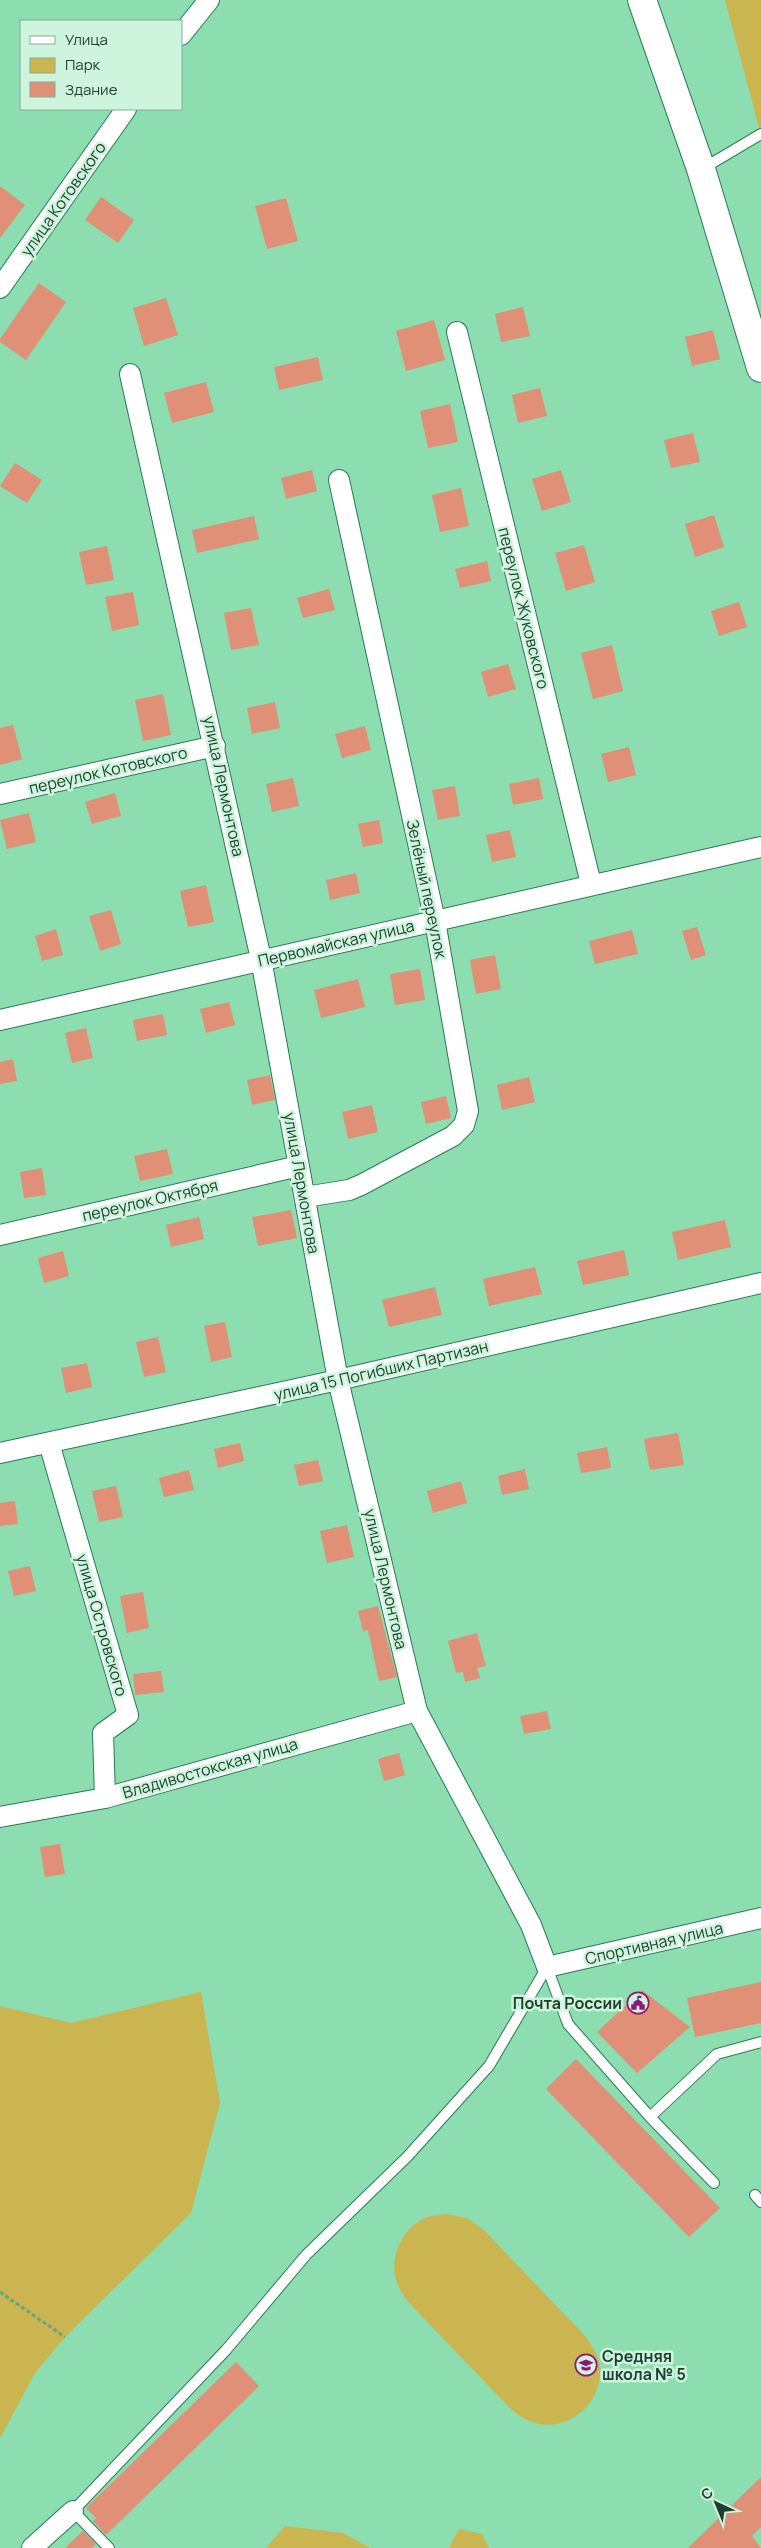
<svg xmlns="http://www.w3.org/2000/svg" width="761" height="2548" font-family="Manrope,sans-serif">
<rect width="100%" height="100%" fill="#8cddaf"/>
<path fill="#cab550" d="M725,0H761V135Z
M201,1992L220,2103L191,2213L65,2337L35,2373L0,2438V2006L71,2023Z
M447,2214L467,2218L484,2230L586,2337C594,2349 602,2361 600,2376C597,2410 560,2436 527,2420C521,2417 516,2413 511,2409L408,2302C405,2297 400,2291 398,2285C387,2260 402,2226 428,2217C434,2215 441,2215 447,2214Z
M285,2526L343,2533L370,2548H266Z
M459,2529L482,2534L489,2548H449Z"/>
<path fill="#e09077" d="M0,186L25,205L0,238Z
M101,197L134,220L118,243L85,220Z
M286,198L298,241L267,249L255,206Z
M39,283L66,302L26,360L0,342V339Z
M166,298L178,335L144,346L133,308Z
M523,307L530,336L501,342L495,314Z
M434,320L445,360L406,371L396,331Z
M713,330L720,359L692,366L685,337Z
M318,357L323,380L279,390L274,367Z
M206,382L214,412L172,423L164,393Z
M540,388L547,416L518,423L512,395Z
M450,404L458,442L428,448L420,411Z
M693,433L700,462L671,468L664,440Z
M15,463L42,480L27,503L0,486Z
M312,470L317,491L286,499L281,478Z
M561,470L571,502L542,511L532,479Z
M461,488L469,526L440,532L432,495Z
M714,515L724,547L695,557L685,524Z
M254,516L259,539L197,553L192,530Z
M584,545L595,582L566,591L555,553Z
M107,546L114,580L86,585L79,552Z
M487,561L491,581L460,588L455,569Z
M329,589L335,610L303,618L297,598Z
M133,592L139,625L112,631L105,597Z
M739,602L747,627L719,636L711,611Z
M251,608L259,645L231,650L224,613Z
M612,645L623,691L593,699L581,653Z
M508,664L516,689L488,697L481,672Z
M163,694L171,735L143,741L135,700Z
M275,702L280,728L252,734L247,708Z
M13,725L22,759L0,765V728Z
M365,726L371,750L342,758L335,734Z
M629,747L636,775L608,782L601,754Z
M293,778L299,806L272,812L266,784Z
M539,778L543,799L513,805L509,784Z
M455,786L460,816L438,820L432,790Z
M115,793L121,816L92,824L85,802Z
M29,813L36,842L7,849L0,820Z
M379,820L383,843L363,847L358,824Z
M510,830L516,857L492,862L486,835Z
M356,873L360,893L330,900L326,880Z
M206,885L214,922L188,927L180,891Z
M111,910L121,944L100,951L89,916Z
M697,927L706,955L691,960L682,931Z
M56,929L63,955L42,961L35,936Z
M632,930L638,954L595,964L589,941Z
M495,955L501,989L476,994L470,960Z
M420,969L425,1000L395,1005L390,974Z
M358,979L365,1007L321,1018L314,990Z
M229,1002L235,1025L206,1033L200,1009Z
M163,1014L167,1035L137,1041L133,1020Z
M86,1028L93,1058L72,1063L65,1033Z
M13,1059L17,1081L0,1084V1062Z
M270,1075L275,1100L252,1105L247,1080Z
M529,1077L535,1102L502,1110L497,1085Z
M446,1096L451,1118L426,1124L421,1102Z
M372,1105L378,1132L348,1139L342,1112Z
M167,1149L173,1174L140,1181L134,1156Z
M42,1168L46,1195L24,1198L20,1172Z
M291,1210L297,1238L258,1246L252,1217Z
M199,1217L204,1239L171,1247L166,1225Z
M725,1220L731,1247L678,1260L672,1232Z
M624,1250L629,1275L583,1285L577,1261Z
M63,1251L69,1276L44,1283L38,1258Z
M535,1267L542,1294L489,1306L483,1279Z
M435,1287L442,1315L389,1327L382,1300Z
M225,1322L232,1357L211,1362L204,1326Z
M158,1337L166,1372L144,1377L136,1342Z
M87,1363L92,1387L66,1393L61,1368Z
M678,1433L684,1465L650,1470L644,1439Z
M240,1443L244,1461L218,1468L214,1449Z
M607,1447L611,1468L581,1473L577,1453Z
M318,1460L323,1481L299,1486L294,1465Z
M525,1469L529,1489L502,1495L498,1476Z
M189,1470L194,1490L164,1497L159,1478Z
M461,1481L467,1503L433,1513L427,1491Z
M116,1486L123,1517L99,1522L92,1491Z
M15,1501L18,1524L0,1526V1503Z
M347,1525L354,1557L327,1563L320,1531Z
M30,1566L36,1591L14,1596L8,1571Z
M143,1592L149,1628L127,1633L120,1596Z
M378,1606L397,1677L379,1681L368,1630L363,1631L358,1611Z
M477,1633L486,1666L477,1668L480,1678L465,1682L463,1672L456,1673L448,1641Z
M161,1671L164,1692L135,1695L133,1674Z
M547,1711L551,1729L524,1734L520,1716Z
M399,1753L405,1775L384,1781L378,1759Z
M60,1844L65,1874L45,1877L40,1847Z
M761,1982V2023L695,2037L687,1998Z
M642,1990L690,2027L637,2073L597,2032Z
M576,2059L720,2208L689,2237L546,2089Z
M236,2362L259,2386L106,2535L93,2521L96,2518L86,2508Z
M761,2477V2527L752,2536L761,2548H688Z
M83,2531L96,2544L92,2548H65Z"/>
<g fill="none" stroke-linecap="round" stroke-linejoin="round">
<g stroke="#287c53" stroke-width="12">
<path id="lane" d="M702,169L761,134
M547,1967L568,2024L650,2117
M714,2183L650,2117L717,2054L761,2042
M755,2195L761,2202
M109,2548L73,2511L226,2350L306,2255L407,2157L489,2066L547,1967"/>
</g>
<g stroke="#287c53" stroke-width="22">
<path id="street" d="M181,35L209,0
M0,288L126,109
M457,332L591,884
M130,374L261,959L338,1380L417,1711L531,1925L547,1967L761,1918
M0,794L215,746
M0,1020L761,847
M305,1197L349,1190L361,1185L453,1136L464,1125L468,1111L435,921L339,480
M0,1235L299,1166
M49,1443L128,1715L103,1733L105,1798
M0,1453L338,1380L761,1283
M0,1817L105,1798L417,1711
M32,2548L73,2511"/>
</g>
<g stroke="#287c53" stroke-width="30">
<path id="secondary" d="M642,0L701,169L761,368"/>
</g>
<path stroke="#65a581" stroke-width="3" stroke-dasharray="4 2.5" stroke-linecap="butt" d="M0,2292L65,2337"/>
<use href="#lane" stroke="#fff" stroke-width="10"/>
<use href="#street" stroke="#fff" stroke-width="20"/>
<use href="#secondary" stroke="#fff" stroke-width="28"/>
</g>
<defs>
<g id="civic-ring" transform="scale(1.125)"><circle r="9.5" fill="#cdf4dc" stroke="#8f1777" stroke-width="1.5"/><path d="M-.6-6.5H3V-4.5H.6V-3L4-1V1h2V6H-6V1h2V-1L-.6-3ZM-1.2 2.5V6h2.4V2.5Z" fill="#8f1777"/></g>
<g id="school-ring" transform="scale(1.125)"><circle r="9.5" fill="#cdf4dc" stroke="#8f1777" stroke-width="1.5"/><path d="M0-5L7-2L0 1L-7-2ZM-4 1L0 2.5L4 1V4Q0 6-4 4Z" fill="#8f1777"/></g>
</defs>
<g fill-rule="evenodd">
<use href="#civic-ring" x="638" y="2003"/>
<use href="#school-ring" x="586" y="2365"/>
</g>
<g text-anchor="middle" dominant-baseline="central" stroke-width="5" stroke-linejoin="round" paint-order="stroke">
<g font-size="16" fill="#1d3f2c" stroke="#cdf4dc">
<text transform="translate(63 199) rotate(-55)">улица Котовского</text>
<text transform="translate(524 608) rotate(76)">переулок Жуковского</text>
<text transform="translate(108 770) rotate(-13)">переулок Котовского</text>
<text transform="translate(224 786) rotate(78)">улица Лермонтова</text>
<text transform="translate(427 889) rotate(78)">Зелёный переулок</text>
<text transform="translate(336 943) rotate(-13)">Первомайская улица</text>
<text transform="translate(302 1183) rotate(80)">улица Лермонтова</text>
<text transform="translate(150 1200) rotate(-13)">переулок Октября</text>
<text transform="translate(381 1370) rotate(-13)">улица 15 Погибших Партизан</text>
<text transform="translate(386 1579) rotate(77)">улица Лермонтова</text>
<text transform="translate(102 1625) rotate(74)">улица Островского</text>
<text transform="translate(210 1768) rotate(-16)">Владивостокская улица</text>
<text transform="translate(654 1943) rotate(-13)">Спортивная улица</text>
</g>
<g font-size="16" font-weight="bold" fill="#1d3f2c" stroke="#cdf4dc" text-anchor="end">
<text x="622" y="2003">Почта России</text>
<text x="602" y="2356" text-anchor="start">Средняя<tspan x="602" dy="18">школа № 5</tspan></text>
</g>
</g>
<rect x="20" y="20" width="162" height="90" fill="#cdf4dc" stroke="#87ac96"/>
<rect x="30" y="36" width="25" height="8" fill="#ffffff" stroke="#87ac96"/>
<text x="65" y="45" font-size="15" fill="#1d3f2c">Улица</text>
<rect x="30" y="58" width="25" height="15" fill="#cab550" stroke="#87ac96"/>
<text x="65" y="70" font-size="15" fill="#1d3f2c">Парк</text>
<rect x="30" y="82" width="25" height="15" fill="#e09077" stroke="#87ac96"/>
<text x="65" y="95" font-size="15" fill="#1d3f2c">Здание</text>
<g transform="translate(716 2503) rotate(316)" stroke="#cdf4dc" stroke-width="4" paint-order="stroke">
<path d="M0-4L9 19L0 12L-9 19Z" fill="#1d3f2c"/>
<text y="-8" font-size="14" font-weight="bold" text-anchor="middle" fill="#1d3f2c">С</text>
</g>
</svg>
